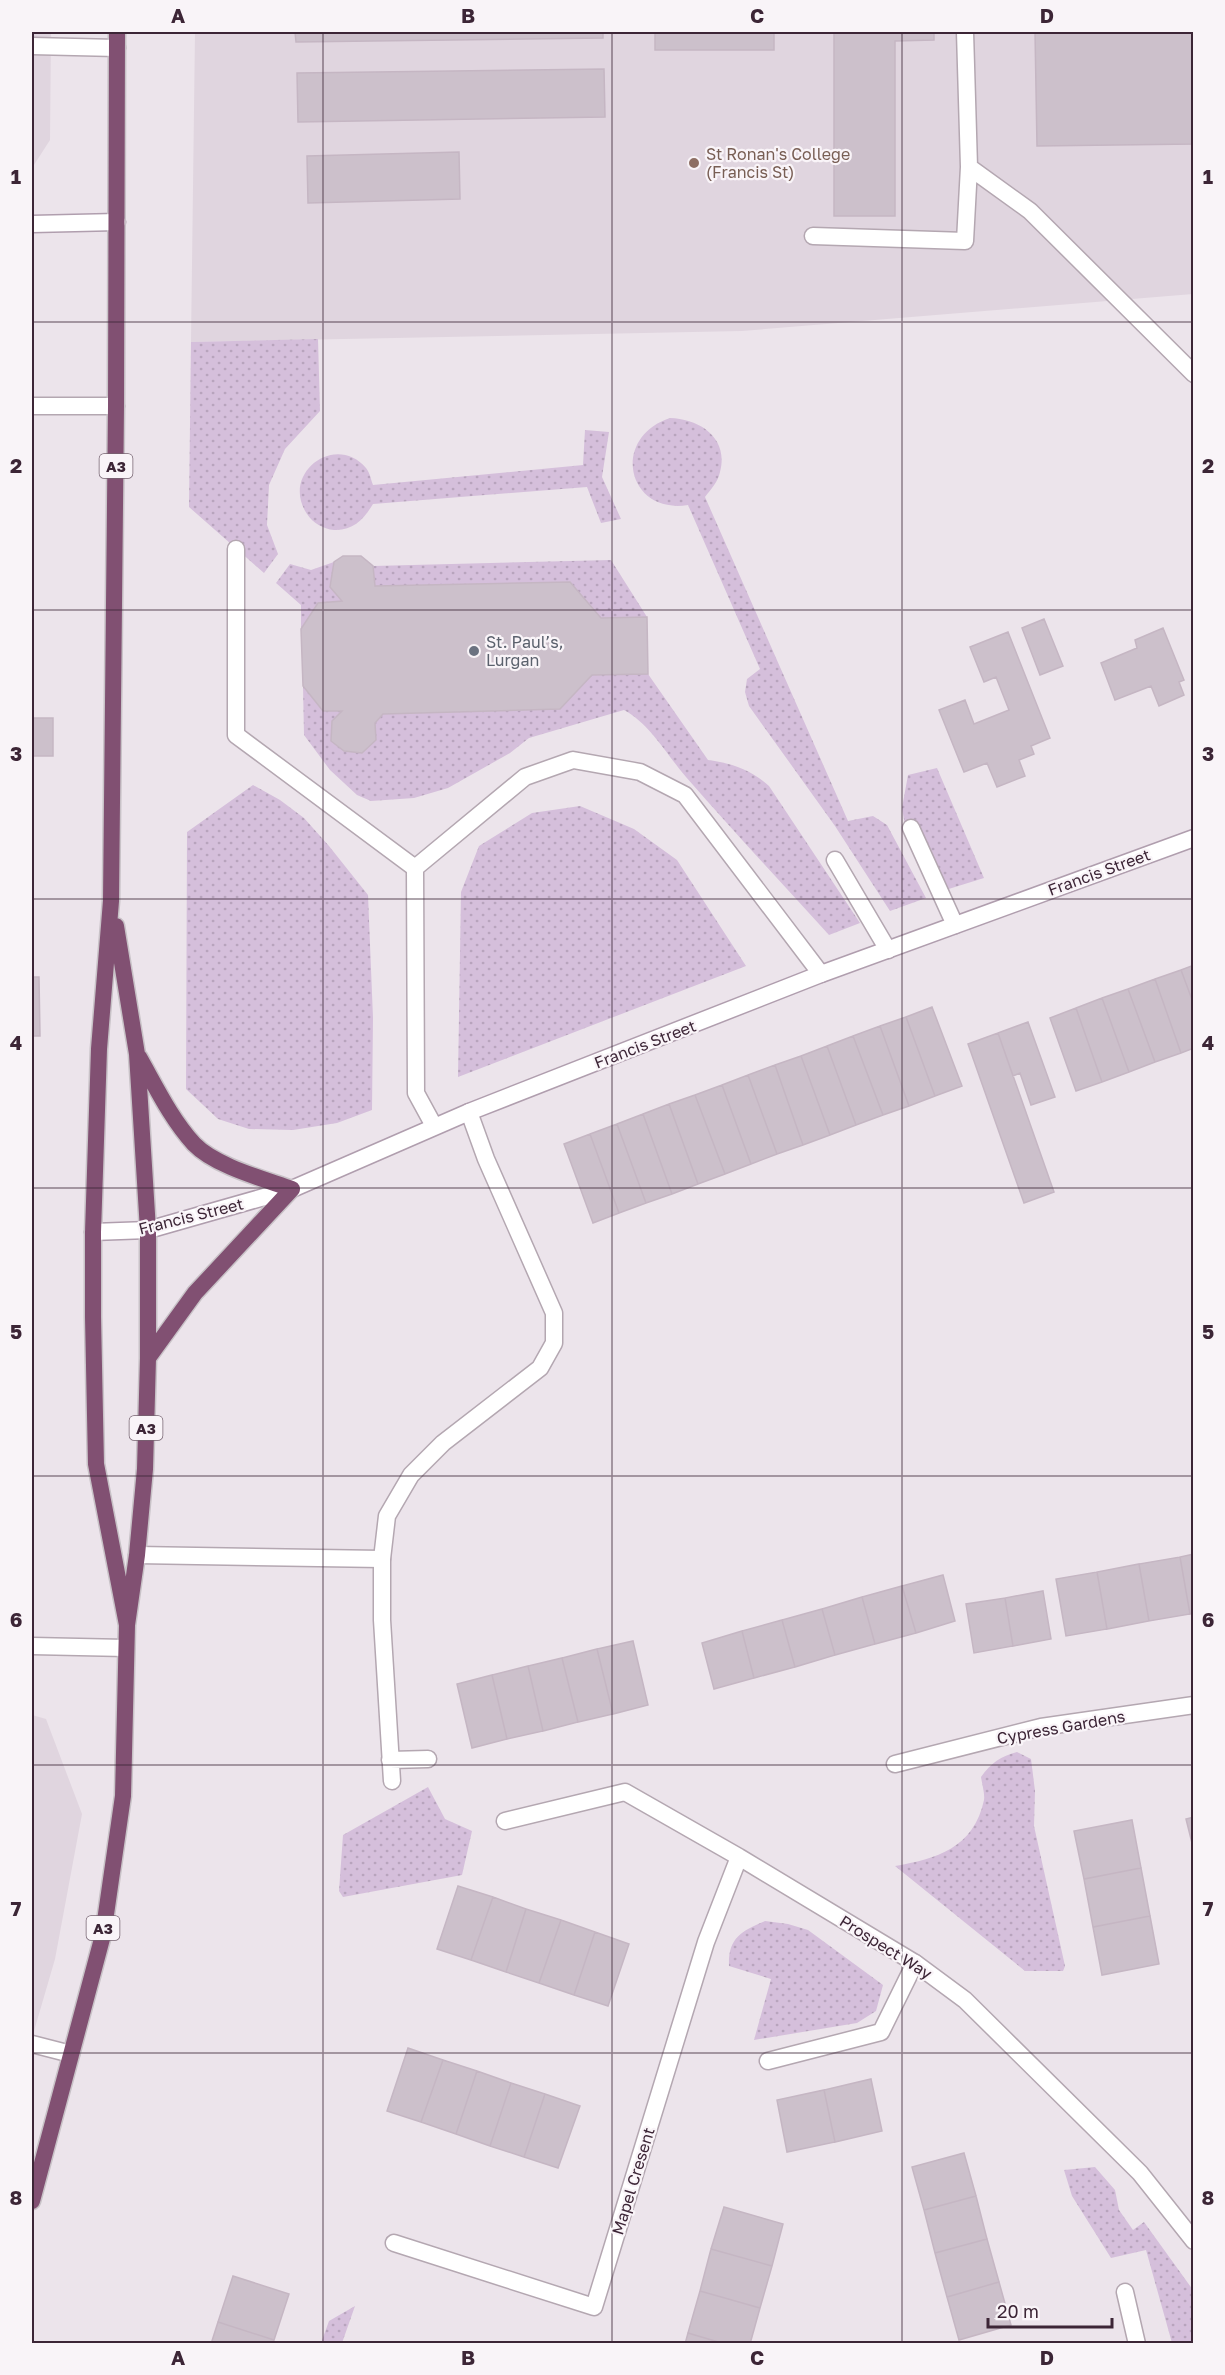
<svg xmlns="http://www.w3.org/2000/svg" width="1225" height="2375" font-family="'Golos Text',sans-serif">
<defs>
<pattern id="grass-dots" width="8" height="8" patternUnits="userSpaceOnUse" patternTransform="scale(1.5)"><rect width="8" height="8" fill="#d5bfdb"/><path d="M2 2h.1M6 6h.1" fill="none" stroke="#b8a4bd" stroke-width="1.8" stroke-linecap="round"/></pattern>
</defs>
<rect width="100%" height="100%" fill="#ece4eb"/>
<path fill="#e0d5df" d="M32,32H51L50,140L32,168Z
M195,32H1193V294L742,331L191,342Z
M32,1715L46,1719L82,1814L55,1959L32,2038Z"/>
<path fill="url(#grass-dots)" d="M318,339L320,411L285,449L269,485L267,525L278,554L264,573L189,507L191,342Z
M670,418C700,419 729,438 720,472C718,482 711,489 705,497L848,821L873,816L887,825L926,898L890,911L835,826L749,706L745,692L747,679L760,669L688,505C627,515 610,438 670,418Z
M585,430L609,432L602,477L621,519L601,523L587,487L373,504C364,519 353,531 334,530C323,529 313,523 307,514C280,474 335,432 366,468C370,473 371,480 373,485L583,465Z
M611,560L647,617L601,618L570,582L375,586L373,566Z
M334,562L330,587L342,601L318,603L301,629V605L276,583L290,564L311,570Z
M648,674L708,760C732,763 751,770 769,786L860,923L829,935C781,882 733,831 686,777C667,755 650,724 624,710L529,738L510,753L448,788L414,798L371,801L357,795L330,770L304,735L303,686L323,711H342L332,721L331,741L344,751L362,753L376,740L375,723L383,714L560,709L592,675Z
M937,768L984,878L939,892L906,831L902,808L908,775Z
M253,785L280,800L304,818L329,846L368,895L373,1018L372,1110L337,1123L293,1130L249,1129L218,1119L186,1089L187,832Z
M580,806L634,829L677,860L746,966L458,1077L461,892L479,846L532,813Z
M1017,1752L1031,1759L1035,1791L1034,1826L1065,1966L1063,1971H1025L895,1866C936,1859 974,1848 984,1800C985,1794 982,1784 981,1777C991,1763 1001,1756 1017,1752Z
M428,1787L445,1819L472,1831L462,1875L343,1897L339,1891L343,1835Z
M765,1921L788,1924L808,1930L883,1985L876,2011L857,2023L754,2040L771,1979L729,1966C728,1938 741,1931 765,1921Z
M1095,2167L1115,2190L1119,2210L1133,2230L1144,2222L1193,2290V2343H1172L1146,2250L1111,2258L1072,2196L1064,2170Z
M355,2306L342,2343H321L329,2321Z"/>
<path fill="#ccc0cb" stroke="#c5b6c3" stroke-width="1.5" d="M295,32H603V38L296,42Z
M655,32H774V50H655Z
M834,32H934V40L895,41V216H834Z
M1035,32H1194V144L1037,146Z
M604,69L605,117L298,122L297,73Z
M459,152L460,199L308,203L307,156Z
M343,556H361L373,566L375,586L570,582L601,618L647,617L648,674L592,675L560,709L383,714L375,723L376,740L362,753L344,751L331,741L332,721L342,711H323L303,686L301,629L318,603L342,601L330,587L334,562Z
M1044,619L1063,666L1040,675L1022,628Z
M1163,628L1184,680L1179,682L1184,695L1159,706L1151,686L1115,700L1101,663L1137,648L1135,640Z
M1008,632L1050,738L1031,746L1034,754L1019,760L1025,776L997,787L987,763L964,772L939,710L965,700L974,724L1009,710L996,677L984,682L970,647Z
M32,718H53V756H32Z
M1194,965V1005L1181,970Z
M1181,970L1194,1005V1048L1181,1053L1155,979Z
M32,977H39L40,1036H32Z
M1155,979L1181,1053L1155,1062L1128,989Z
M1128,989L1155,1062L1129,1072L1102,998Z
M1102,998L1129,1072L1102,1082L1076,1008Z
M932,1007L962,1086L935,1096L906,1017Z
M1076,1008L1102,1082L1076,1091L1050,1018Z
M906,1017L935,1096L909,1106L880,1026Z
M1028,1022L1055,1097L1031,1105L1020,1073L1013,1076L998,1033Z
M880,1026L909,1106L883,1115L853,1036Z
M998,1033L1054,1192L1024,1203L968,1044Z
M853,1036L883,1115L856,1125L827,1046Z
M827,1046L856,1125L830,1135L801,1056Z
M801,1056L830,1135L803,1145L775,1065Z
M775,1065L803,1145L777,1154L748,1075Z
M748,1075L777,1154L751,1164L722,1085Z
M722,1085L751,1164L725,1174L695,1095Z
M695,1095L725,1174L698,1184L669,1104Z
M669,1104L698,1184L672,1194L643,1114Z
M643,1114L672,1194L646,1203L617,1124Z
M617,1124L646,1203L619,1213L590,1134Z
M590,1134L619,1213L593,1223L564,1144Z
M1194,1554V1613L1190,1614L1180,1557Z
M1180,1557L1190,1614L1149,1621L1139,1564Z
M1139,1564L1149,1621L1107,1629L1097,1572Z
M1097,1572L1107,1629L1066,1636L1056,1579Z
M943,1575L955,1621L916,1633L902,1586Z
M902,1586L916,1633L875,1644L862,1597Z
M1043,1591L1051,1639L1013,1646L1005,1598Z
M862,1597L875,1644L835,1655L822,1609Z
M1005,1598L1013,1646L974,1653L966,1604Z
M822,1609L835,1655L795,1667L782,1620Z
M782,1620L795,1667L754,1678L742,1631Z
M742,1631L754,1678L714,1689L702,1643Z
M633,1641L648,1705L613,1714L597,1649Z
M597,1649L613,1714L578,1722L562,1658Z
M562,1658L578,1722L543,1731L528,1666Z
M528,1666L543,1731L507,1739L492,1675Z
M492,1675L507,1739L472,1748L457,1684Z
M1194,1817V1851L1186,1819Z
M1132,1820L1141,1868L1084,1879L1074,1831Z
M1141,1868L1150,1916L1093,1927L1084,1879Z
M458,1886L493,1897L471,1960L437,1949Z
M493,1897L526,1909L506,1972L471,1960Z
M526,1909L561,1920L539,1983L506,1972Z
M1150,1916L1159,1964L1102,1975L1093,1927Z
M561,1920L595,1932L574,1995L539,1983Z
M595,1932L629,1944L608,2006L574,1995Z
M408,2048L443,2060L421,2122L387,2111Z
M443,2060L477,2071L456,2134L421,2122Z
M477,2071L511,2083L490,2146L456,2134Z
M871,2079L882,2131L835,2142L824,2090Z
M511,2083L545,2094L524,2157L490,2146Z
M824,2090L835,2142L787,2152L777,2100Z
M545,2094L580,2106L558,2168L524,2157Z
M964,2153L976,2196L924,2210L912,2167Z
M976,2196L987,2239L935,2253L924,2210Z
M724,2207L783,2224L772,2266L711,2249Z
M987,2239L999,2282L947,2297L935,2253Z
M711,2249L772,2266L760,2308L700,2291Z
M233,2276L289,2294L274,2340L218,2322Z
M999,2282L1011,2325L959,2340L947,2297Z
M700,2291L760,2308L750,2344H725L688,2333Z
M218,2322L274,2340L273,2344H211Z
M688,2333L725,2344H685Z"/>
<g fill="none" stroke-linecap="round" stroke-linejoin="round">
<g stroke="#b4a7b1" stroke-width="19">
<path id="service" d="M32,46L117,48
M969,167L1030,211L1194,374
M813,236L965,241L969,167L965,32
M32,406H116
M236,549V735L415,868L416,1093L434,1126
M911,828L955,925
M835,860L888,950
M415,868L525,777L573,760L640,772L685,795L821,974
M32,2044L71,2054
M768,2061L881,2032L915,1963
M1125,2292L1137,2344"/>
</g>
<g stroke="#b4a7b1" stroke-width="19">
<path id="pedestrian" d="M137,1555L382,1559"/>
</g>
<g stroke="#b4a7b1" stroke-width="19">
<path id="minor" d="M390,1760L428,1759
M895,1764L1041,1727L1194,1705
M392,1781L382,1620V1559L387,1516L411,1475L443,1443L540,1368L554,1343V1313L486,1159L469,1112
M505,1821L625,1792L739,1857L915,1963L965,2000L1140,2173L1194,2241
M394,2243L594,2307L706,1942L739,1857"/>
</g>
<g stroke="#b4a7b1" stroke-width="19">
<path id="tertiary" d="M32,1646L126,1648"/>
</g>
<g stroke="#b09eae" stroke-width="19">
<path id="secondary" d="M32,224L117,222
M93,1232L148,1230L292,1189L469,1112L821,974L1194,838"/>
</g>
<g stroke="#c8c2c7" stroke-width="19">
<path id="trunk" d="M117,32L116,406L111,901L99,1049L93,1232V1317L96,1464L127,1625
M139,1057C156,1087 171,1119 194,1144C215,1166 264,1179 292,1189L195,1293L148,1358
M32,2201L103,1935L123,1796L127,1625L137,1555L145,1469L148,1358V1230L137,1054L116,926"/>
</g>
<use href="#service" stroke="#fff" stroke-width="16"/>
<use href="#pedestrian" stroke="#fff" stroke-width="16"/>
<use href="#minor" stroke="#fff" stroke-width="16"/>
<use href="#tertiary" stroke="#fff" stroke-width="16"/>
<use href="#secondary" stroke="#fff" stroke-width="16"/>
<use href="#trunk" stroke="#815072" stroke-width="16"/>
</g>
<path fill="none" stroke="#3c2536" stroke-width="1.5" stroke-opacity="0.55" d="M323,32V2344M612,32V2344M902,32V2344M32,322H1194M32,610H1194M32,899H1194M32,1188H1194M32,1476H1194M32,1765H1194M32,2053H1194"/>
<circle fill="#8d6e63" stroke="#f9f4f8" stroke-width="2" cx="694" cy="163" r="6"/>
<circle fill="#6b7280" stroke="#f9f4f8" stroke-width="2" cx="474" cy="651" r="6"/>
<g text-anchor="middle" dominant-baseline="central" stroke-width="4.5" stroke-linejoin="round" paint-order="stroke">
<g fill="#f9f4f8" stroke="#756370" stroke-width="1.5">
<rect x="99.5" y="454" width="33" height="24" rx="4.5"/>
<rect x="129.5" y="1416" width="33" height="24" rx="4.5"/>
<rect x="86.5" y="1916" width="33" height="24" rx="4.5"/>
</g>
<g font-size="15" font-weight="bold" fill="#3c2536">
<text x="116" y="466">A3</text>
<text x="146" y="1428">A3</text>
<text x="103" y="1928">A3</text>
</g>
<g font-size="16" fill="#785e54" stroke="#f9f4f8" text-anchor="start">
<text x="706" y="154">St Ronan's College<tspan x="706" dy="18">(Francis St)</tspan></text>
</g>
<g font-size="16" fill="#5b616d" stroke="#f9f4f8" text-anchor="start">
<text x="486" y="642">St. Paul’s,<tspan x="486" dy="18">Lurgan</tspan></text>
</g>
<g font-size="16" fill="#3c2536" stroke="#f9f4f8">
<text transform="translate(1099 872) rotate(-20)">Francis Street</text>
<text transform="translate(645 1044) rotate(-21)">Francis Street</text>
<text transform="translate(191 1216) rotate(-14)">Francis Street</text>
<text transform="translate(1061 1727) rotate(-10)">Cypress Gardens</text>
<text transform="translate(886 1947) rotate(32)">Prospect Way</text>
<text transform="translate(633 2181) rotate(-73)">Mapel Cresent</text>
</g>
</g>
<rect width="1225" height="2375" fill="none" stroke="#f9f4f8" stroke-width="66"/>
<path d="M988 2318v9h124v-9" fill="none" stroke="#3c2536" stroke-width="3"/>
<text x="997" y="2318" font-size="18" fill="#3c2536" stroke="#f9f4f8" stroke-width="4.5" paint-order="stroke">20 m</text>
<rect x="33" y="33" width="1159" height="2309" fill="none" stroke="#3c2536" stroke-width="2"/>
<g font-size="20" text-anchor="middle" font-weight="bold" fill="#3c2536">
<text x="178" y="23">A</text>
<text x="468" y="23">B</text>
<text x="757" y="23">C</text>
<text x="1047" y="23">D</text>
<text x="16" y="184">1</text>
<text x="1208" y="184">1</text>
<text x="16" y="473">2</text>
<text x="1208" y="473">2</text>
<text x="16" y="761">3</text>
<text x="1208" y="761">3</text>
<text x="16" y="1050">4</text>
<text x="1208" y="1050">4</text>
<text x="16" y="1339">5</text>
<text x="1208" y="1339">5</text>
<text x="16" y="1627">6</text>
<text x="1208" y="1627">6</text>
<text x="16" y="1916">7</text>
<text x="1208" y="1916">7</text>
<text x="16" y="2205">8</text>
<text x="1208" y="2205">8</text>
<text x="178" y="2365">A</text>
<text x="468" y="2365">B</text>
<text x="757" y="2365">C</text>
<text x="1047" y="2365">D</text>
</g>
</svg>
